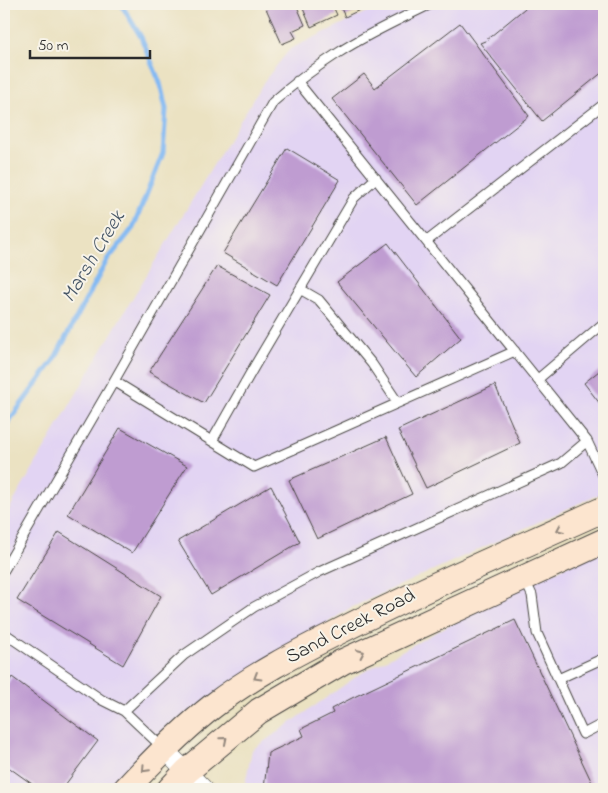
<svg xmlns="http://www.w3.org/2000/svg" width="608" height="793" font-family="'Indie Flower',sans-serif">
<rect width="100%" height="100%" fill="#f7f3e8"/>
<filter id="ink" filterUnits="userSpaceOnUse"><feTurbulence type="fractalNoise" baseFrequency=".02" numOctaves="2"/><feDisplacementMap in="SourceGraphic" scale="10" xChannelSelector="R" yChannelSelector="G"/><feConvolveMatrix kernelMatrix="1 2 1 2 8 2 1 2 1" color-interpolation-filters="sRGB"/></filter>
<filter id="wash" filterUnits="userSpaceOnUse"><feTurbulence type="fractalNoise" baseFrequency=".0096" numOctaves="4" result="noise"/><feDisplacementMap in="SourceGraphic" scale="20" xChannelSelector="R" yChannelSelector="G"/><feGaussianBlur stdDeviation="1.12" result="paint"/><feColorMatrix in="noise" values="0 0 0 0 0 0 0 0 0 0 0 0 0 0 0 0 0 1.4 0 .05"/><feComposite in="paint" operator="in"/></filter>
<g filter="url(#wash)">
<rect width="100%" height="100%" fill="#ebe2c2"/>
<path fill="#e2d4f3" d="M384,4H604V492L350,608L169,727L123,773L109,789H12L4,783V518L120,319L265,80L290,49Z
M604,549V789H244L252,750L360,674L509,592Z"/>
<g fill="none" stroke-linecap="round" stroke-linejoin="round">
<path stroke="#84baf3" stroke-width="5" d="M4,429L9,421L54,360L106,262L133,228L163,153L166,109L160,83L141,37L121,4"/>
</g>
<g id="blocks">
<path fill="#bf9cd1" d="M264,4H296L305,25L292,31L296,38L282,44Z
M301,4H332L337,15L311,27Z
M339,4H372L345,17Z
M530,4H604V71L542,121L480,43L485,41Z
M460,23L529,116L417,205L332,99L364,74L375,88Z
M287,148L340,180L277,285L223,253Z
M388,243L461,338L416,377L337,282Z
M217,266L270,295L204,403L149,372Z
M604,367V409L584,383Z
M495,385L520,443L426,488L398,430Z
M120,428L187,466L132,553L68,514Z
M386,437L412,494L317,539L289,480Z
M271,486L300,542L211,595L178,541Z
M59,532L161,596L123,665L17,600Z
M515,620L595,789H264L268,753L304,736L301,729L333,713L331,709L352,698Z
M12,677L98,741L62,789H39L4,764V690Z"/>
</g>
</g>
<g filter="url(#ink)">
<use href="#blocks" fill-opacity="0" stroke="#484642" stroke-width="1"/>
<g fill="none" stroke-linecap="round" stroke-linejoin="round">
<g stroke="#484642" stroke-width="11">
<path id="lane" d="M297,81L587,441L604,477
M427,241L604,104
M300,289L319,300L372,364L398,403
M538,379L604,323
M114,381L254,467L515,351
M212,441L254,367L354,198L376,178
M4,570L114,381L273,102C293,84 315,68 338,53C367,34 400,19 431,4
M524,578L532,595L537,633L583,734L604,723
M4,633L102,700L124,711
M558,679L604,658
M164,749L124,711L184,655L254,607L319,572L561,463L587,441"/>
</g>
<g stroke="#484642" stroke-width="19">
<path id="street" d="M164,749L204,789"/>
</g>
<g stroke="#484642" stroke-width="27">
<path id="secondary" d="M126,789C153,760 181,731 213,706C252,676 296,653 340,631C426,587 516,549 604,509
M170,789L187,771L259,711L342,662L604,541"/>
</g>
<use href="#lane" stroke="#fff" stroke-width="9"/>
<use href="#street" stroke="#fff" stroke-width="18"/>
<use href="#secondary" stroke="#fce5cf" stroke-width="25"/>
</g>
<defs><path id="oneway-chevron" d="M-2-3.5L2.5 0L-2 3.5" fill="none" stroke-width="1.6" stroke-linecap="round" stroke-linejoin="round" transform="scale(1.25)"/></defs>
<g stroke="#94887d">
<use href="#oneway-chevron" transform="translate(560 529) rotate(156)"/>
<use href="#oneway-chevron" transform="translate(361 653) rotate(-25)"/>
<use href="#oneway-chevron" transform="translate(257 677) rotate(149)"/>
<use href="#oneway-chevron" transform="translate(224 740) rotate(-40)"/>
<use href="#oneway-chevron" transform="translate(145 769) rotate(133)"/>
</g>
</g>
<g text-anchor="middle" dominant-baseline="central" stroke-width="4" stroke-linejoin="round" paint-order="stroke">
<g font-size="20" fill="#2b2b2b" stroke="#f7f3e8">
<text transform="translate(351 627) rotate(-27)">Sand Creek Road</text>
</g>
<g font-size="21" font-style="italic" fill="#465667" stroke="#f7f3e8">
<text transform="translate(94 257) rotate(-59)">Marsh Creek</text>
</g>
</g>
<rect width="608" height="793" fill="none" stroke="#f7f3e8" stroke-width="20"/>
<path d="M30 50v8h120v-8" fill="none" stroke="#2b2b2b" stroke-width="2.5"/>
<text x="38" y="50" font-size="15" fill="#2b2b2b" stroke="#f7f3e8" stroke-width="4" paint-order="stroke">50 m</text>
</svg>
